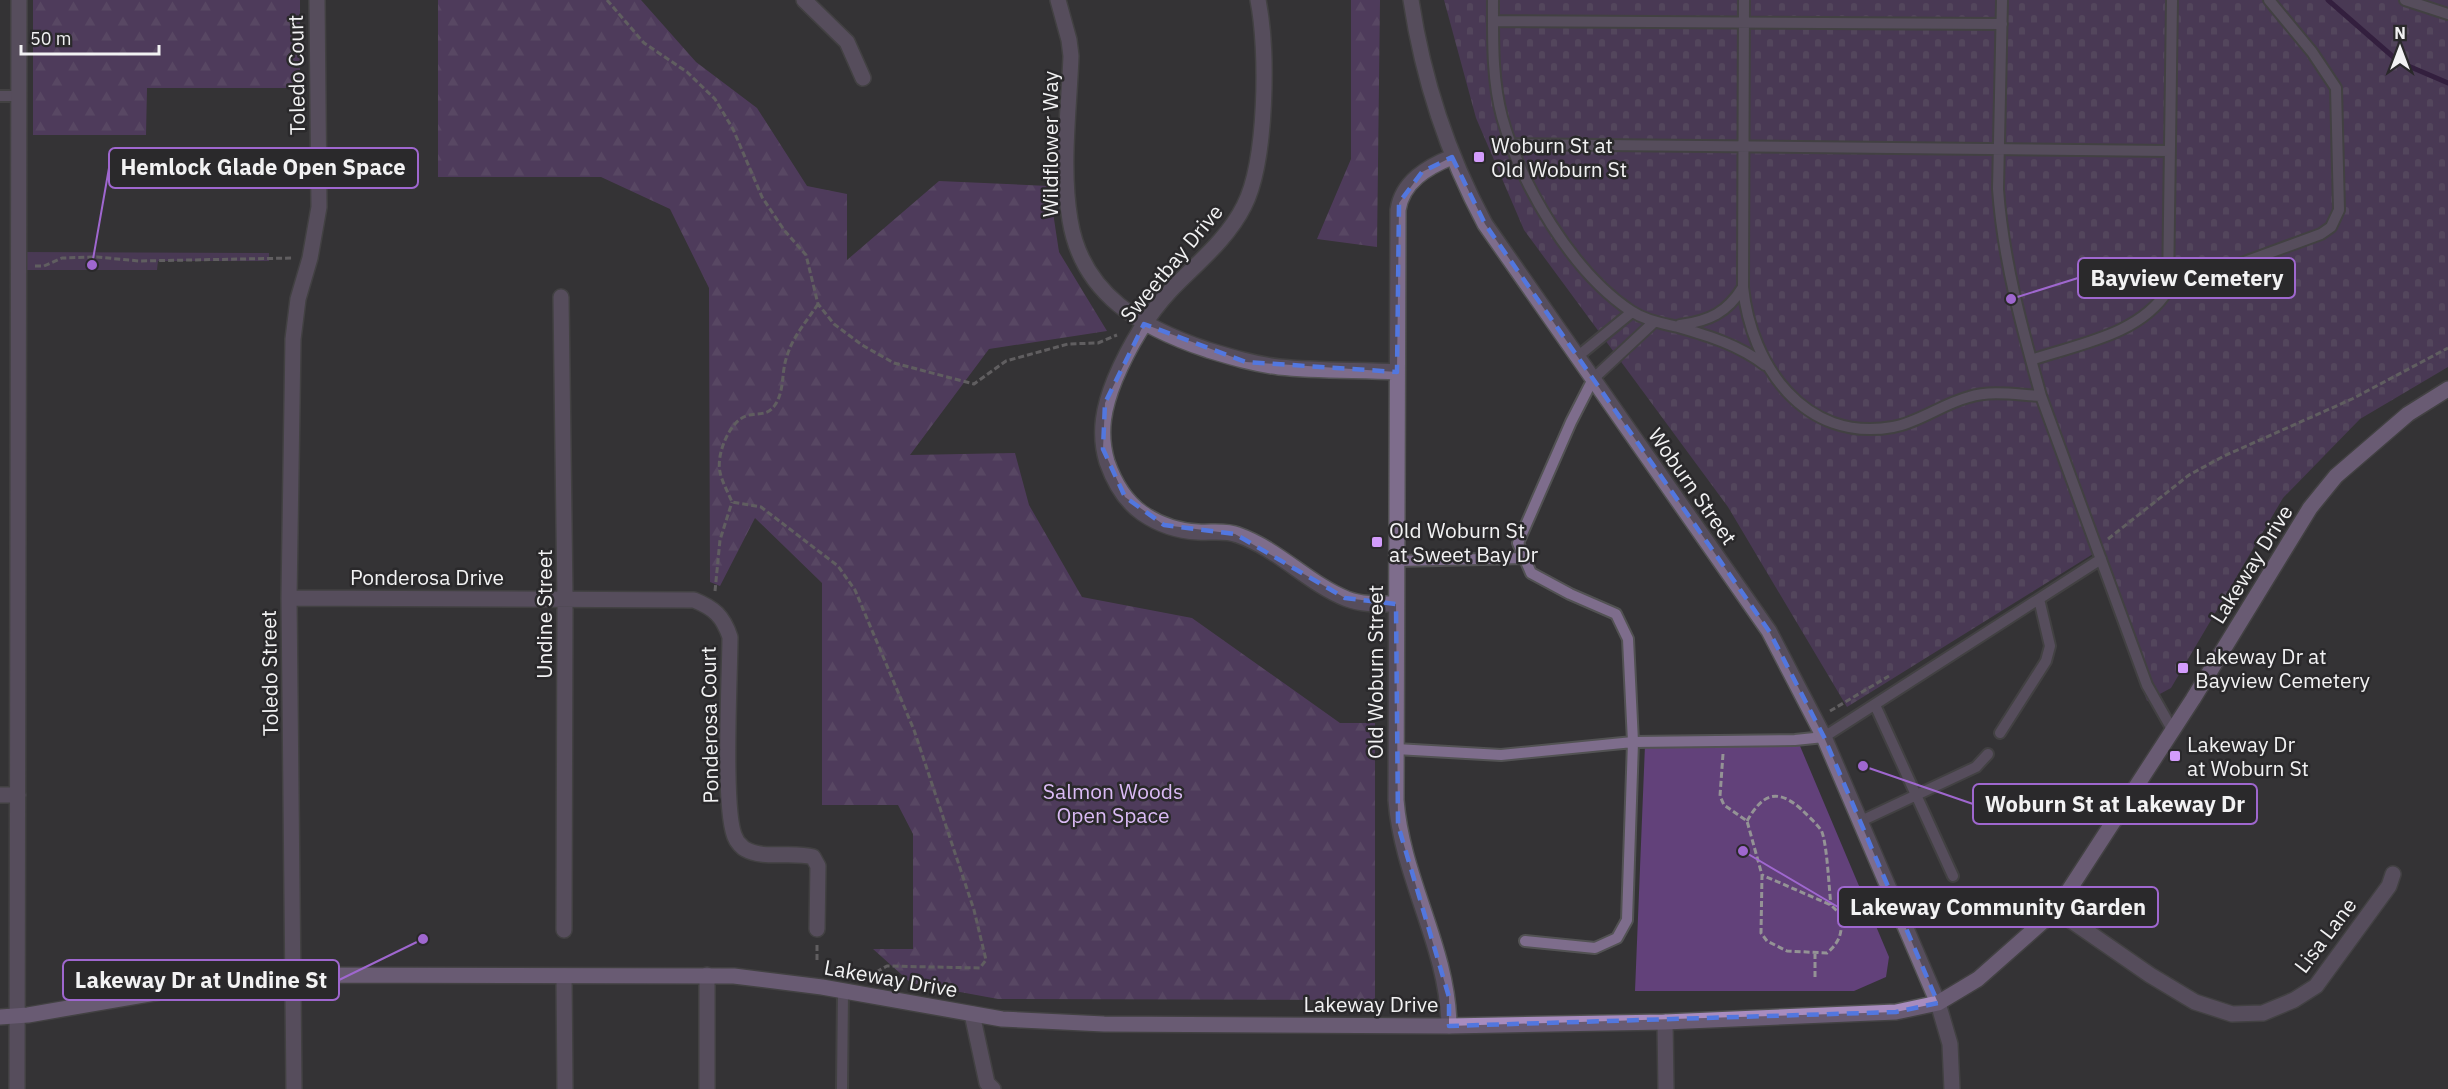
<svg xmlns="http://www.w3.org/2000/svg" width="2448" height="1089" font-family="'IBM Plex Sans',sans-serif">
<defs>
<pattern id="forest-firs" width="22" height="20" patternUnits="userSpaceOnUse" patternTransform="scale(1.5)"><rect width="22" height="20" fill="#6e468a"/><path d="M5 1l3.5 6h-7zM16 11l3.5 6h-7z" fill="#83619b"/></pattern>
<pattern id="cemetery-stones" width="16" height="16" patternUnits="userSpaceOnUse" patternTransform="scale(1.5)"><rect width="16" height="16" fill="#62417a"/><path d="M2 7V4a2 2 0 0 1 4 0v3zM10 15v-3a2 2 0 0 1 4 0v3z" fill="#795d8d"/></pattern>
</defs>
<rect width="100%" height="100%" fill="#343335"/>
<path fill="#62417a" d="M26,252L269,253V261H158L157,270H26Z
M1645,745L1800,746L1889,957L1886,977L1854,991H1635Z"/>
<path fill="url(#forest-firs)" d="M33,0H300V88H147L146,135H33Z
M438,0H641L696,62L757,108L807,186L847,194V260L939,181L1049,186L1059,252L1107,331L989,349L910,455L1015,453L1029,505L1082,597L1192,618L1340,723H1375V1000L998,999L911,983L873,949H913V834L898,805H822V583L755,518L720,586L710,582L709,288L670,209L601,177H438Z
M1351,0H1380L1377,247L1317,239L1351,159Z"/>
<path fill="url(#cemetery-stones)" d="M1444,0H2448V367L2360,419L2283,498L2171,688L2147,701L2093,554L1847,707L1728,507L1524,230L1476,118Z"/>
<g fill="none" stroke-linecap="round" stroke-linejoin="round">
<path stroke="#32074a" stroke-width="5" d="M2328,0L2399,62L2448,83"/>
<g stroke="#525253" stroke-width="14">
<path id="service" d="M1493,0C1493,39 1492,80 1502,117C1521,185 1572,272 1631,311C1646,321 1662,323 1678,327C1709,336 1739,345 1765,365
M1744,0L1743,287C1751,365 1804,443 1893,427C1920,422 1942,404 1969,397C1991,390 2018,395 2041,396L2147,685L2173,731
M2002,0L1998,189C2003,260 2022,328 2041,396
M2405,0L2448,14
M1493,21L2002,24
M0,96H19
M1512,144L2170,151
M2168,290L2172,0
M1654,322L1593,379L1571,422L1518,543L1531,573L1570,594L1616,614L1628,639L1633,742L1795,740L1824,737L2101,559
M1680,325C1709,321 1727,313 1743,287
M1577,357L1632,312
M2031,360C2078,344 2140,335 2168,290L2321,234L2331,227L2339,210L2336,88L2312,52L2269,0
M1397,561L1525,558
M1875,705L1953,876
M2000,733L2046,661L2050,646L2039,599
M1396,749L1501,755L1633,742L1627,920L1617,938L1595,948L1525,941
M1861,821L1976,767L1988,754
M842,1089L843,991"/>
</g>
<g stroke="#525253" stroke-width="18">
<path id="minor" d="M804,0L847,42L863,78
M1058,0L1069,40L1071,56C1069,109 1061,167 1070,220C1082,295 1142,328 1208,350C1231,357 1254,364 1279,367C1318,371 1358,370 1397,372
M1258,0C1268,50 1267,161 1244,206C1227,240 1196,264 1170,291C1146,317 1129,346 1115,379C1104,406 1098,432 1107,462C1114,482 1125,501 1142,513C1158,524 1178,531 1198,532C1211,533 1225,530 1238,535C1278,549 1309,584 1347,599C1363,605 1380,604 1396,604
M561,297L565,599L564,930
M289,598L694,600C714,608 723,616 730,637C730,672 722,817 736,839C737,842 743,848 745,849C764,860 792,851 813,857L818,866L817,929
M0,795H18
M2056,910L2150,975L2195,1002L2232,1014L2263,1013L2294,1000L2316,986L2389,886L2393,874
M707,975V1089
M564,976L565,1089
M972,1014L987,1083L993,1089
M1665,1022L1666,1089
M1449,1026C1448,947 1402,879 1396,800L1398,210C1402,182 1427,167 1452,157
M17,1089L19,0
M294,1089L289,598L293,339L298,299L310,258L319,207L317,0"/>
</g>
<g stroke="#525253" stroke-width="18">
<path id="tertiary" d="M1411,0C1423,80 1447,153 1485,224L1769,631L1824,737L1938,1003L1950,1044L1952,1089"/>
</g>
<g stroke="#525253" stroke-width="18">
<path id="secondary" d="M0,1017L28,1015L219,982L294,975L734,976L822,987L1002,1019L1104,1024L1449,1026L1665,1022L1896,1012L1938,1003L1978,979L2056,910L2193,699L2310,508L2336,476L2408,414L2448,389"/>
</g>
<path stroke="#949395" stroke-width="3" stroke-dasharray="6 3" stroke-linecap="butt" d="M607,0L644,43L687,72L715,99L733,129L762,197L784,230L806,255L818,304L834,324L862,345L894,363L974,384L1006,361L1068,344L1098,343L1117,335
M35,266H44L62,258L97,257L139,261L293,258
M818,304C807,321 793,336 787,356C781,372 785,390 775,405C767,417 757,412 746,416C729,422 716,455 720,472C722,482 728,492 732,502L761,507L838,566L855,590L914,730L974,910L986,960L980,968L887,966L878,971
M2108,539L2189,475L2224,456L2352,399L2448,348
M715,591L720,540L732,502
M1830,711L1889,676
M1723,754L1720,796L1724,805L1747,821L1762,875L1761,933L1767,941L1787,951L1827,953C1841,941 1843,931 1840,914L1831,905L1762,875
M1747,821C1762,795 1776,787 1801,809C1807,815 1816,823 1821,830C1827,840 1829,890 1831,905
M817,945V960
M1815,953V980"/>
<use href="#service" stroke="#7e6d8c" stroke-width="10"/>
<use href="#minor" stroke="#7e6d8c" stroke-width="15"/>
<use href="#tertiary" stroke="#7e6d8c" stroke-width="15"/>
<use href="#secondary" stroke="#a88cbe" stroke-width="15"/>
</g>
<path d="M0 0H2448V1089H0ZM1452,157L1485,224L1769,631L1824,737L1938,1003L1896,1012L1449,1026V997L1398,825L1396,604L1345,598L1235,534L1164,525L1125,497L1103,449L1105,403L1144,324L1246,362L1397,372L1399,203L1422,172Z" fill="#343335" fill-opacity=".55" fill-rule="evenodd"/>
<path fill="none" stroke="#5277df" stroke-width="4.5" stroke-dasharray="12 8" stroke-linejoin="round" d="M1452,157L1485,224L1769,631L1824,737L1938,1003L1896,1012L1449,1026V997L1398,825L1396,604L1345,598L1235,534L1164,525L1125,497L1103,449L1105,403L1144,324L1246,362L1397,372L1399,203L1422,172Z"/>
<g fill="#d39cfc" stroke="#2a292b" stroke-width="2">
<rect x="1473" y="151" width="12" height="12" rx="3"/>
<rect x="1371" y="536" width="12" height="12" rx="3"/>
<rect x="2177" y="662" width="12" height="12" rx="3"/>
<rect x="2169" y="750" width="12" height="12" rx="3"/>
</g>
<g text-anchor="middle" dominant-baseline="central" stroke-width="5" stroke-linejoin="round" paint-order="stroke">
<g font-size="21" fill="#f2f2f3" stroke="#2a292b">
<text transform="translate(296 75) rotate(-91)">Toledo Court</text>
<text transform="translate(1050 144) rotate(-90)">Wildflower Way</text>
<text transform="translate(1171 263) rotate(-50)">Sweetbay Drive</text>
<text transform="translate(1693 486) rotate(55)">Woburn Street</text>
<text transform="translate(2251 564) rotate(-58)">Lakeway Drive</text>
<text x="427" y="577">Ponderosa Drive</text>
<text transform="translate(544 614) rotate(-90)">Undine Street</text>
<text transform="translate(1375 672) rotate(-90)">Old Woburn Street</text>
<text transform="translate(269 673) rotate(-91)">Toledo Street</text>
<text transform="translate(709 725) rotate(-91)">Ponderosa Court</text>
<text transform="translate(2325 935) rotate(-53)">Lisa Lane</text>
<text transform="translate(891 978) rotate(10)">Lakeway Drive</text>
<text x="1371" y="1004">Lakeway Drive</text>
</g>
<g font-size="21" fill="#f2f2f3" stroke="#2a292b" text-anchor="start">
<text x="1491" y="145">Woburn St at<tspan x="1491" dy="24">Old Woburn St</tspan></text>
<text x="1389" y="530">Old Woburn St<tspan x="1389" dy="24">at Sweet Bay Dr</tspan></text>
<text x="2195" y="656">Lakeway Dr at<tspan x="2195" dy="24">Bayview Cemetery</tspan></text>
<text x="2187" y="744">Lakeway Dr<tspan x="2187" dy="24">at Woburn St</tspan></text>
</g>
<g font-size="21" fill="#dbbbf5" stroke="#2a292b">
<text x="1113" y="791">Salmon Woods<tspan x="1113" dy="24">Open Space</tspan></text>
</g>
</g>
<path fill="none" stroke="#9f67cf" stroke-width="2" d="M92 265L109 168M2011 299L2078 278M1863 766L1973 804M1743 851L1838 907M423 939L339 980"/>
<g fill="#9f67cf" stroke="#2a292b" stroke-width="2">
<circle cx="92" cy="265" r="6"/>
<circle cx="2011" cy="299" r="6"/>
<circle cx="1863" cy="766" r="6"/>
<circle cx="1743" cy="851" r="6"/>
<circle cx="423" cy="939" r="6"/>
</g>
<g fill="#2a292b" stroke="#9f67cf" stroke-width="2">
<rect x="109" y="148" width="309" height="40" rx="6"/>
<rect x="2078" y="258" width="217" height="40" rx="6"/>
<rect x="1973" y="784" width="284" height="40" rx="6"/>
<rect x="1838" y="887" width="320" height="40" rx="6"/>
<rect x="63" y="960" width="276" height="40" rx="6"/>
</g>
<g font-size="22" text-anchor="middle" font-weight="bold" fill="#f2f2f3">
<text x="263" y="175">Hemlock Glade Open Space</text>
<text x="2187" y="286">Bayview Cemetery</text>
<text x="2115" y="812">Woburn St at Lakeway Dr</text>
<text x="1998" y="915">Lakeway Community Garden</text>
<text x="201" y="988">Lakeway Dr at Undine St</text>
</g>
<g transform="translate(2400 48)" stroke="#2a292b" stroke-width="4.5" paint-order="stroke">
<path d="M0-4.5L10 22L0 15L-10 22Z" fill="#f2f2f3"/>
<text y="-9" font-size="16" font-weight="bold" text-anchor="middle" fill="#f2f2f3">N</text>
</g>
<path d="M21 45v9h138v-9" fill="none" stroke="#f2f2f3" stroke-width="3"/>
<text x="30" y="45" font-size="18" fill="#f2f2f3" stroke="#2a292b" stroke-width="4.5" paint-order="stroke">50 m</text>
</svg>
